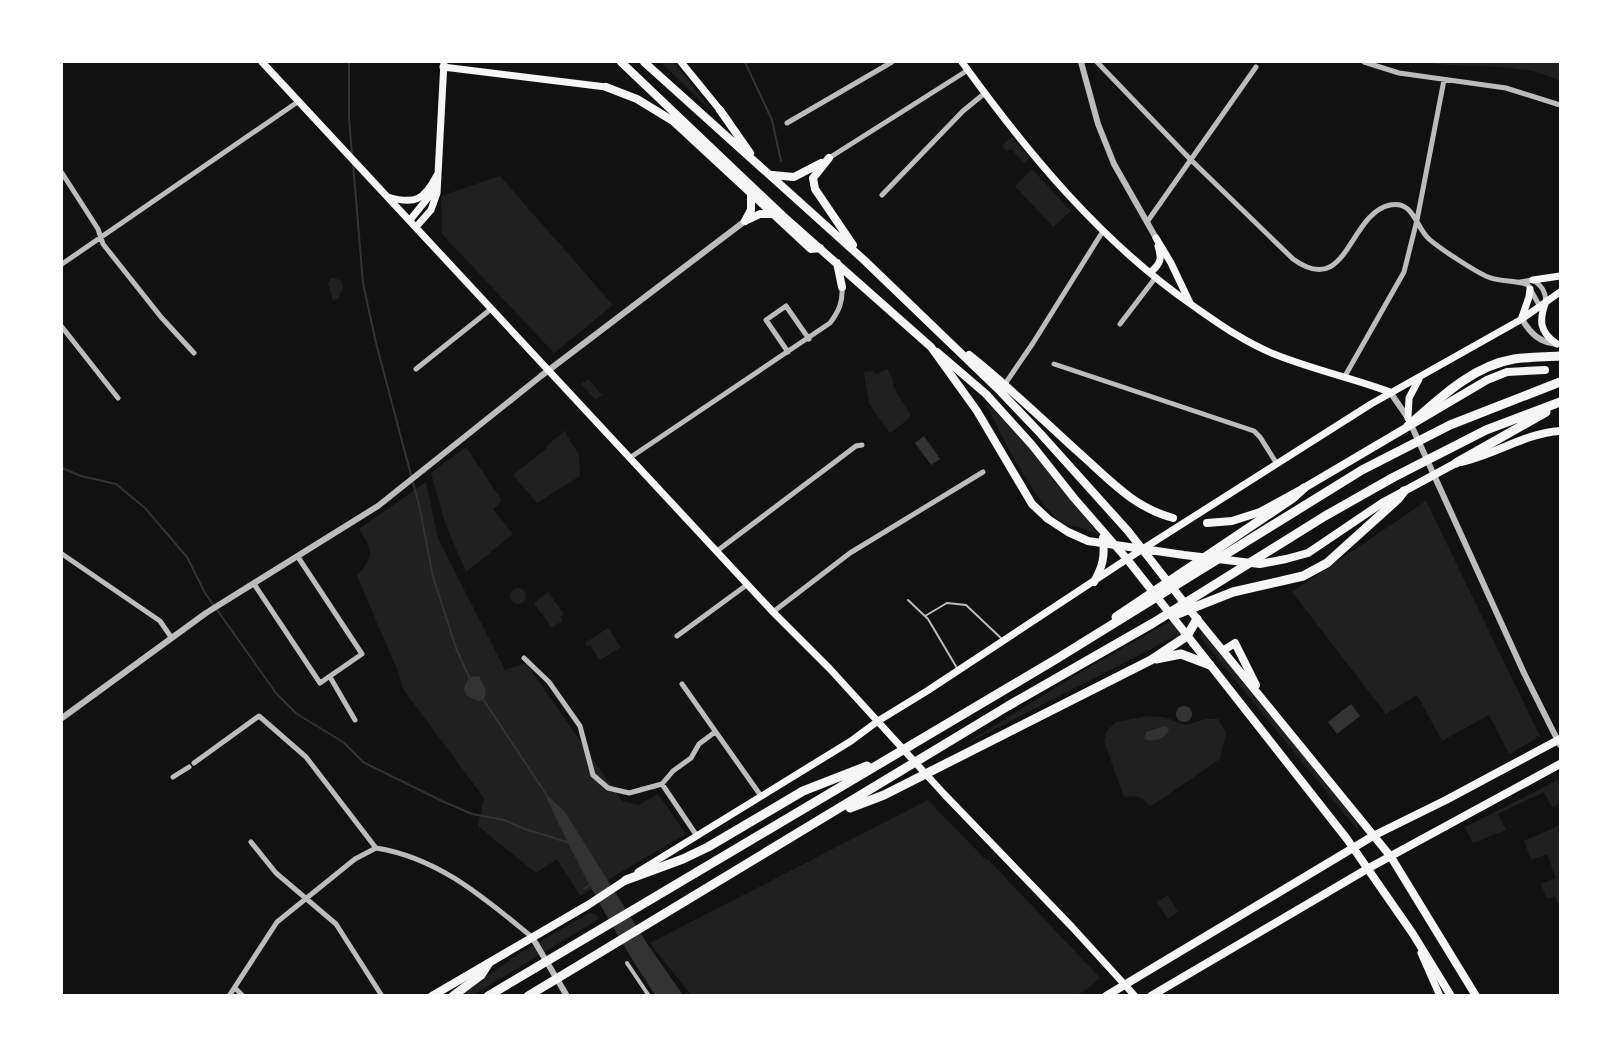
<svg xmlns="http://www.w3.org/2000/svg" width="1622" height="1057" font-family="'Public Sans',sans-serif">
<rect width="100%" height="100%" fill="#111"/>
<path fill="#202020" d="M661,62H674L714,114Z
M1424,62H1560V81C1519,60 1469,70 1424,62Z
M1011,137L1030,158L1024,163L1011,149L1007,152L1002,146Z
M1032,169L1071,211L1053,227L1015,186Z
M500,176L613,305L554,353L442,234L441,196Z
M331,278L341,280L343,287L338,299L333,300L328,283Z
M887,369L893,380V386L910,414V418L890,433L869,404L864,372L874,371L876,374Z
M589,379L602,395L596,400L581,384Z
M988,406L1013,427L1100,536C1093,533 1086,529 1078,527C1075,526 1072,527 1069,526C1044,520 997,430 988,406Z
M566,430L567,436L579,454L580,476L537,503L513,475L547,448L546,446Z
M466,447L502,501L493,509L513,534L466,572L445,523L431,473Z
M426,482L438,538L505,670L526,663L622,801L638,805L658,794L686,834L580,896L557,859L536,873L478,826L484,798L403,689L399,674L357,576C374,554 374,553 359,529Z
M1426,501L1540,736L1509,754L1489,715L1442,741L1417,695L1386,714L1292,592Z
M510 596a8 8 0 1 1 16 0a8 8 0 1 1-16 0Z
M548,592L564,614L560,617L562,621L552,628L534,603Z
M1172,620L1180,634L960,747L1081,672Z
M608,628L621,647L600,660L590,645L587,646L585,643Z
M1203,628L1357,823L1360,833L1200,637Z
M1148,716L1164,717L1185,725L1206,719H1218L1226,733L1220,759L1150,807C1143,796 1137,795 1124,797L1104,741L1107,731L1116,722Z
M1560,779V803L1552,807L1544,792L1498,814L1506,830L1473,843L1465,827Z
M928,800L986,860L988,859L1100,978L1087,989L1076,996L691,995L650,943Z
M1560,825V902L1558,903L1555,896L1547,899L1541,884L1556,878L1547,854L1531,860L1524,841Z
M1168,895L1178,912L1168,919L1157,902Z
M589,913L595,914L599,919L473,995L458,996L520,953Z"/>
<path fill="#333" d="M924,436L940,459L931,465L915,443Z
M479,676L486,690L484,700L478,701L466,695L464,688L469,677Z
M1351,704L1360,716L1337,734L1328,722Z
M1176 714a8 8 0 1 1 16 0a8 8 0 1 1-16 0Z
M1165,726L1169,729C1166,739 1153,743 1144,739L1146,732Z
M544,792L565,812L648,945L683,995H655C613,931 575,862 544,792Z"/>
<g fill="none" stroke-linecap="round" stroke-linejoin="round">
<path stroke="#333" stroke-width="2" d="M349,62V118L352,155
M745,62L772,120L781,161
M353,163L363,283L376,343L420,509L433,577L456,648L470,679
M62,468L81,476L116,484L145,508L187,557L205,593L276,693L297,714L343,742L363,762L442,801L472,814L504,820L525,829L570,843
M483,699L546,794
M584,889L591,884"/>
<path stroke="#bcbcbc" stroke-width="2" d="M908,600L928,619L957,668
M925,616L947,603L966,605L1003,640"/>
<path stroke="#bcbcbc" stroke-width="4" d="M627,963L649,996"/>
<path stroke="#bcbcbc" stroke-width="5" d="M1097,62L1190,159L1293,259C1348,299 1348,214 1390,205C1414,200 1416,228 1429,239C1439,248 1480,275 1491,278C1503,282 1517,280 1528,285L1539,305
M1364,62L1399,73L1506,88L1560,105
M787,123L892,62
M829,158L968,70
M62,173L98,229L103,244L161,317L194,353
M882,195L963,111L985,93
M1147,222L1256,67
M62,264L299,101
M1520,282L1533,280C1542,286 1545,291 1546,301
M1120,324L1156,277
M62,327L118,398
M788,352L766,320L786,306L809,339
M1054,364L1254,431L1260,437L1277,464
M416,369L491,309
M1345,376L1404,272L1417,220L1444,80
M1005,384L1033,343L1103,231
M631,457L830,323C839,311 843,302 842,287
M717,551L856,446L862,445
M62,554L160,621L171,637
M254,584L320,683L362,654L298,557
M773,612L850,553L983,472
M677,636L748,584
M524,658L549,682L580,726L593,775L608,788L629,793L662,784L697,836
M330,677L355,720
M682,684L761,796
M194,763L259,716L306,757L376,848C439,858 484,898 532,937
M173,777L189,767
M662,784L673,771L691,758L699,744L715,732
M251,842L276,873L336,924L382,996
M235,988L243,996
M229,996L277,922L355,859L376,848"/>
<path stroke="#bcbcbc" stroke-width="6" d="M1081,62L1098,124L1114,164L1156,238
M1522,319C1531,335 1542,344 1560,344
M1390,392L1408,418L1524,673L1560,745
M62,718L206,613L378,506L541,376L745,221
M532,937L567,996"/>
<path stroke="#f5f5f5" stroke-width="7" d="M262,62L773,612L830,669L944,794L1072,927L1135,996
M681,62L720,110
M962,62C1027,152 1100,241 1192,305C1218,323 1244,342 1274,354C1311,369 1352,378 1390,392
M443,67L606,87
M388,197C415,205 424,200 437,175
M410,220L431,194L434,187
M416,227L431,210L437,193L444,62
M1156,238L1171,263L1190,303
M1151,272C1161,263 1162,259 1158,246
M1533,280L1560,276
M1546,301C1539,320 1539,332 1557,344
M1522,317L1529,297L1530,289
M1408,418L1409,398L1419,379
M638,872L851,741L878,721L927,691L1127,559L1371,404L1522,319L1560,292
M1421,953L1440,996"/>
<path stroke="#f5f5f5" stroke-width="8" d="M937,352L986,394L1032,445L1074,498L1127,559L1347,839L1413,934L1451,996
M1461,462C1495,455 1525,433 1560,431
M1094,582C1103,566 1105,556 1103,538
M1197,619L1391,857L1476,996
M1224,650L1235,643L1256,685
M432,996L588,905L626,880
M1106,996L1373,836L1446,800L1560,739
M1151,996L1367,869L1560,764"/>
<path stroke="#f5f5f5" stroke-width="8" d="M621,62L783,216L931,347L977,411L1032,504L1048,519L1068,532L1088,541L1184,555L1260,564L1286,559L1308,553L1382,503L1456,463
M644,62L864,260L997,388L1039,432L1128,531L1197,619
M606,87L637,99L673,121L811,249L820,248
M720,110L750,153
M829,158L813,178L815,189L853,245
M772,175L794,177L821,163
M745,221L760,214H772
M745,221L751,210V194
M837,263L842,287
M969,355C1007,385 1041,418 1076,450C1107,477 1132,507 1173,518
M1207,523L1232,521L1260,512L1304,488L1487,380L1507,372L1545,370"/>
<path stroke="#f5f5f5" stroke-width="9" d="M1408,426C1439,399 1472,366 1514,359C1529,357 1545,357 1560,356
M1456,463L1546,412
M1175,615L1233,592L1303,576L1327,563L1398,499L1404,491
M1116,617L1293,498L1304,488
M1156,659L1181,654L1210,665
M850,808L884,795L1151,660L1187,636L1197,619
M626,880L683,859L708,847L803,791L867,766
M453,996L481,975L488,964
M488,996L1058,658L1362,470L1450,425L1560,382
M528,996L1008,706L1153,623L1325,516L1394,477L1486,430L1560,402"/>
</g>
<rect width="1622" height="1057" fill="none" stroke="#ffffff" stroke-width="126"/>
</svg>
